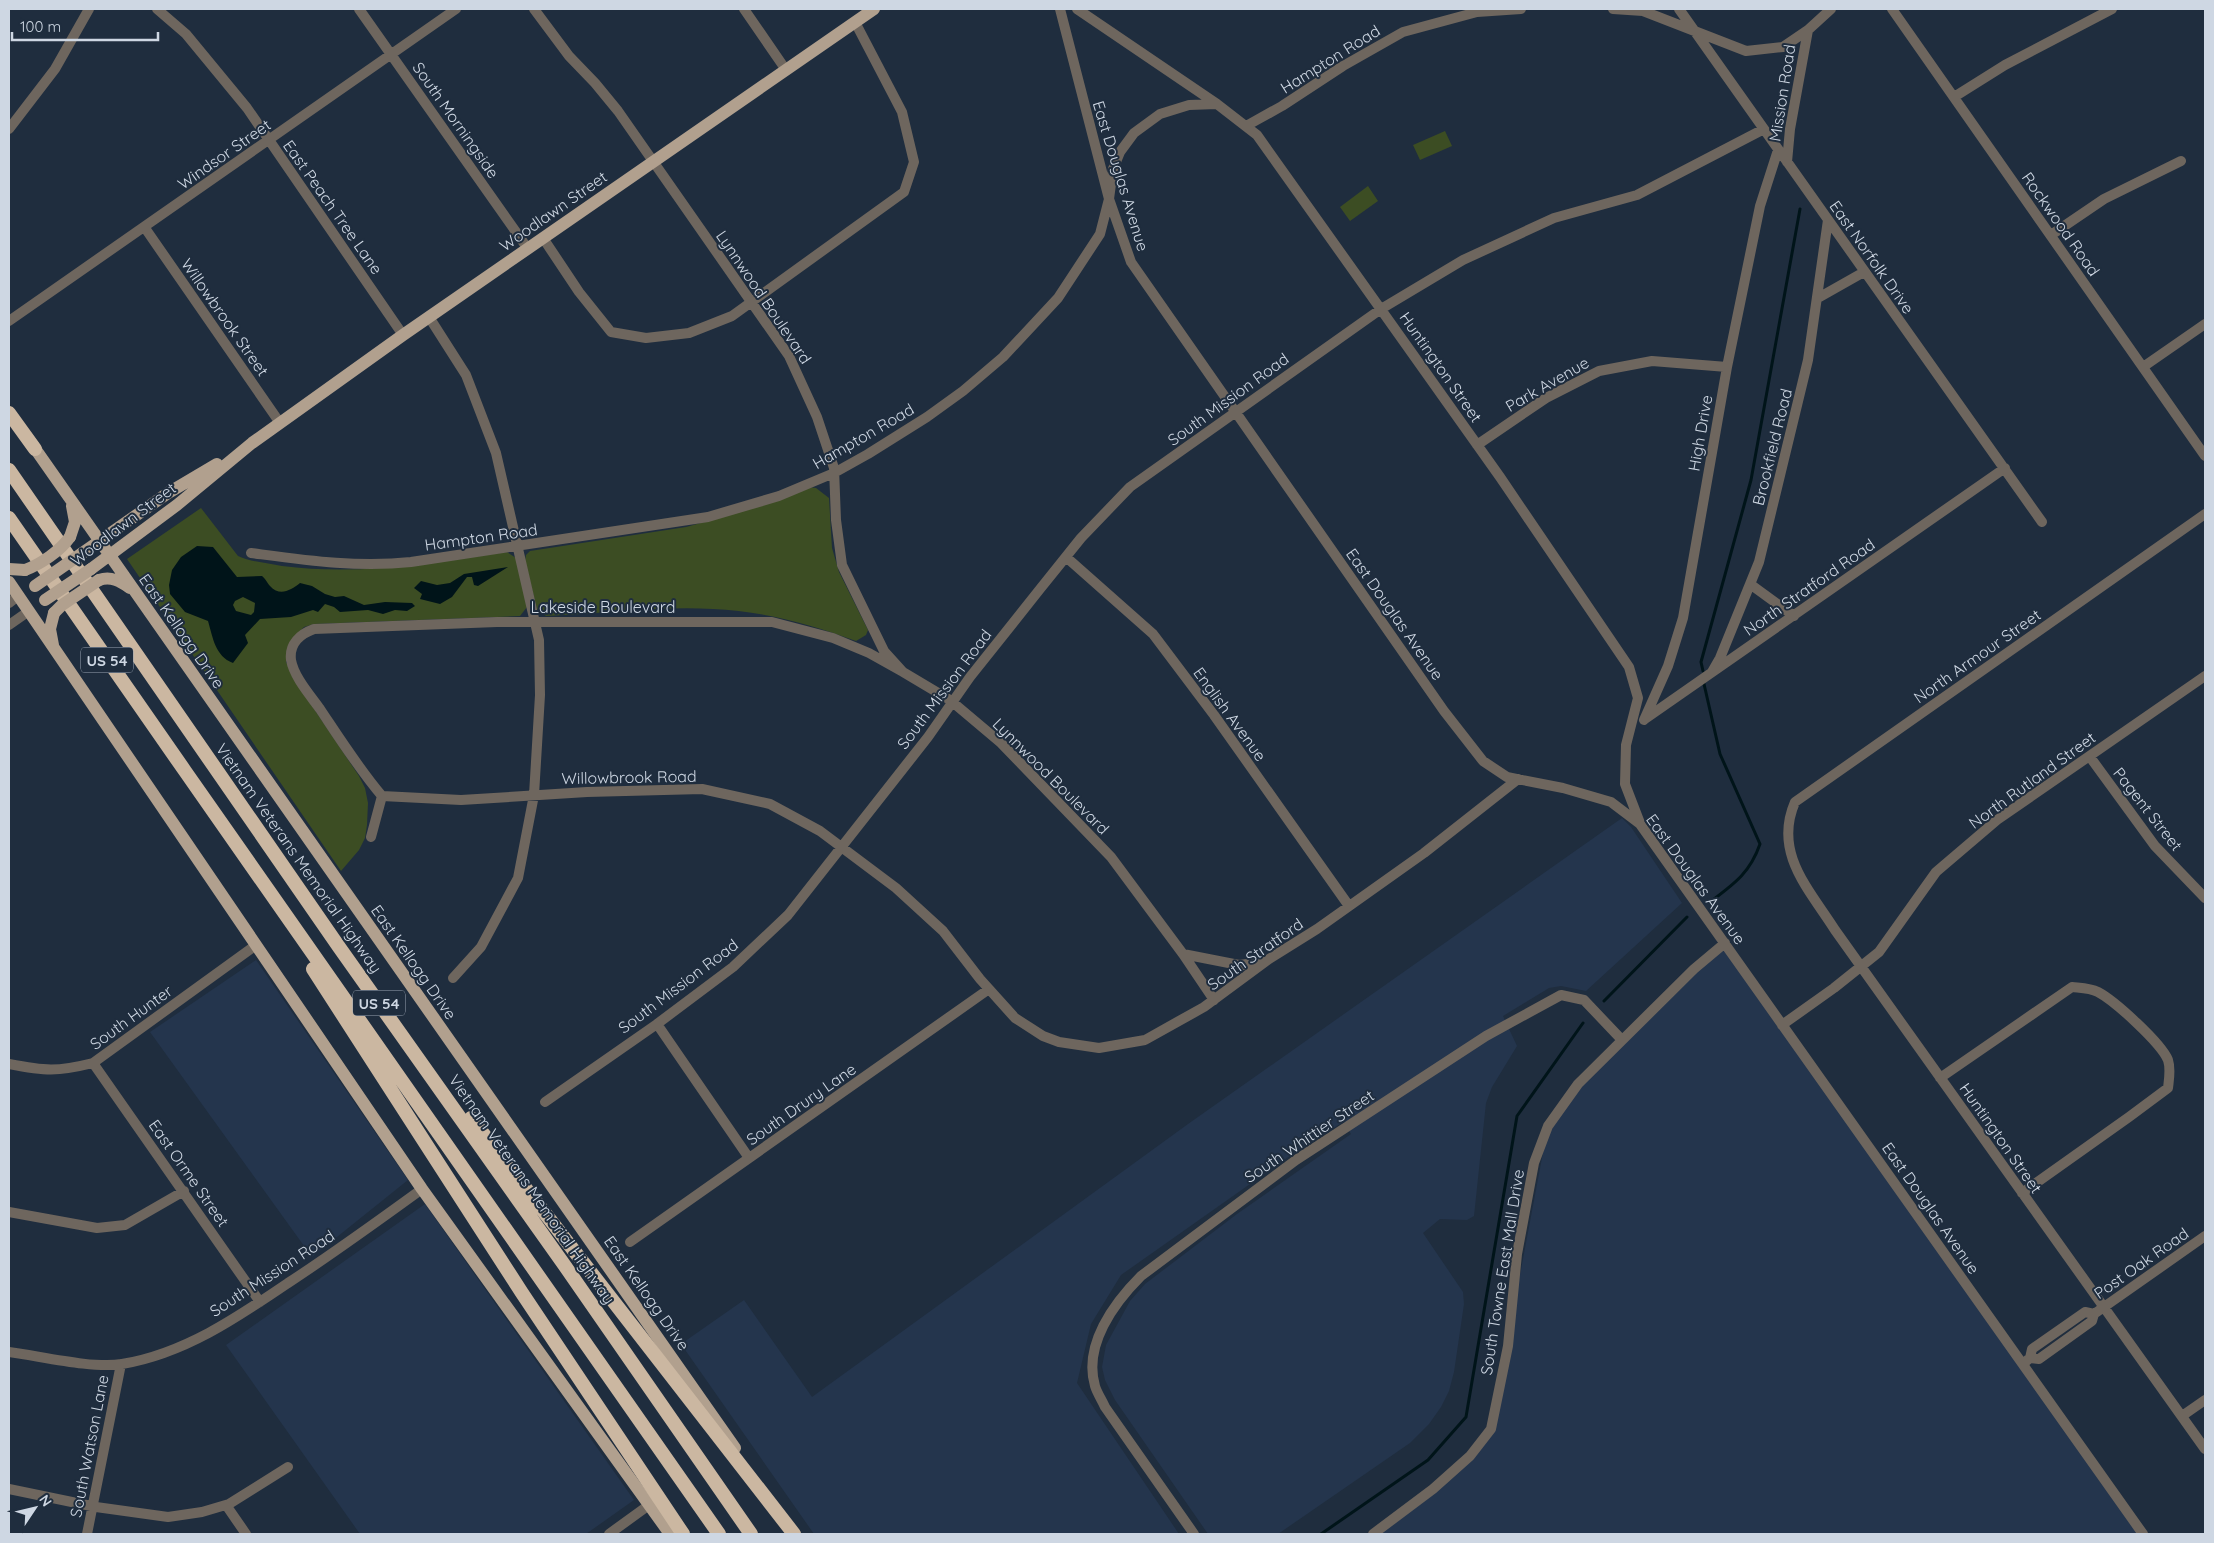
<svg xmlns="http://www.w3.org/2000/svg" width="2214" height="1543" font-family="Quicksand,sans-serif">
<rect width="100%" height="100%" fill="#1f2d3e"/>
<path fill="#24354d" d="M1622,818L1631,827L1682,903L1586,991L1561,986L1549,988L1503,1016L1517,1046L1492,1087L1486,1103L1474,1216L1467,1220L1440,1219L1423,1233L1463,1292L1464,1304L1454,1372L1449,1391L1441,1407L1429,1424L1410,1443L1278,1534H1208L1115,1400L1105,1380L1102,1367L1106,1345L1130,1301L1145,1284L1237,1214L1351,1134L1343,1122L1291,1155L1121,1275L1091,1324L1077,1383L1179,1534H814L681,1344L744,1300L812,1397L1188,1124Z
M1725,943L2143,1534H1371L1433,1489L1491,1429L1548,1126L1622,1040Z
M256,960L408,1180L312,1257L150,1032Z
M425,1204L634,1500L586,1534H360L226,1345Z"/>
<path fill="#3c4d23" d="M1445,131L1452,146L1420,160L1413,145Z
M1368,186L1378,201L1350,221L1340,207Z
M808,487L816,488L829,498L832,548L839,572L868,630L866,635L856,641C811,624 762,611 713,609C657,606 601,614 546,616L537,609L525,561L526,555L530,551L686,527L730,515Z
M201,508L238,556C251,562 268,563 282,566C358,576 432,563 507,552L516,558L527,607L520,616L314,624L304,627L297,634L287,651L286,662L298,685L359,776L365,788L368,803L367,825L365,838L359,850L341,871L127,559Z"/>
<path fill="#001419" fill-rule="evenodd" d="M197,546L213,547L237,577L262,576C266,579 267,583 270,586C280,597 291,590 300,583L312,586L325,594L335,597L344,596L364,605L385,602L412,603L415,606L407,611L395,610L383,614L368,610L340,612L334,607L325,604L318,612L313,610L291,617L260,619L245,635L248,643L233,663C215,656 213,638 208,621L185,612L170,594L169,585L172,570L181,557ZM243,597L255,603L254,612L251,615L236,611L233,605L235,601Z
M508,567L478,586L474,585L472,577H467L452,597L440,604L420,599L422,594L414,588L421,581L437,585L450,583L464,574Z"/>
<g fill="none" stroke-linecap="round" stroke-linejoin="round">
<path stroke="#001419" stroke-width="3" d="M1703,671L1701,662L1751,480L1800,209
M1704,684L1720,754L1760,844C1750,873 1734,884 1710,902
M1604,1001L1687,917
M1321,1534L1428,1460L1466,1417L1517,1116L1583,1023"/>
<path stroke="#6e665e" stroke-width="10" d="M157,9L186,34L247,108L403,335
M359,9L528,249
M534,9L569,56L595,83L618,111L789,356L817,417L834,468L836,520L842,565L884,651L903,672L950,700L1001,743L1111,857L1183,954L1239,965L1263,962
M744,9L786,70
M1060,9L1109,199L1131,262L1444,711L1483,761L1507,777L1563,788L1611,802L1640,824L2143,1534
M1077,9L1217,104L1257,135L1500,477L1629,667L1638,698L1626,745L1625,784L1640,823
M1613,9L1643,11L1746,51L1783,47L1808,30L1831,9
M1679,9L2042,522
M1892,9L2205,456
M1954,97L2005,65L2112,9
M1246,126L1282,106L1343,66L1403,32L1477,12L1521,9
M9,129L55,69L89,9
M1787,162L1790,129L1808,30
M145,228L280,423
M2051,235L2104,199L2181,161
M543,238L579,292L611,332L646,338L689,333L732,316L904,192L914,162L902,112L855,22
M1818,298L1864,272
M429,317L466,375L496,453L539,640L540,695L534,795L518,878L481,947L453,978
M9,321L456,9
M2143,367L2205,324
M1477,445L1546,398L1599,371L1652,361L1727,367
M2205,514L1795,802C1773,853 1809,889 1835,930L2205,1449
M251,553C304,560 357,568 411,562L708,517L779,496L834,473L868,454L927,417L963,391L1003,357L1058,298L1100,234L1109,199L1113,169L1120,152L1134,133L1160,114L1189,105L1217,104
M1066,557L1153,634L1214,715L1349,906
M1750,584L1794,616
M9,603L18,596
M9,625L29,611
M903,672L869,653L833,638L772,622H497L314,629C300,634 289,644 291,660C294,677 310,695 320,709C340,739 359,769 382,796L461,800L587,792L702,789L770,804L820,831L896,888L943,931L980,979L1015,1018L1043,1036L1059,1042L1099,1048L1145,1040L1204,1007L1269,959L1317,929L1424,853L1518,779
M1712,672L1720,658L1759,562L1808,360L1828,220
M1645,719L2005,468
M1644,720L1668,666L1683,618L1727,367L1760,206L1778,150
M2090,757L2155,846L2205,898
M371,837L382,796
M1183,954L1214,1000
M657,1024L749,1158
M1782,1025L1834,988L1879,952L1936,872L1997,820L2205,676
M93,1063L260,1302
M9,1064C45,1071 57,1072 93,1063L256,945
M1940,1078L2072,987C2081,988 2090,988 2098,992C2115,1001 2161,1043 2168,1060C2171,1069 2169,1079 2168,1088L2129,1117L2022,1193
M545,1102L657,1024L733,967L788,915L928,737L970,677L1040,589L1081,538L1130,487L1381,309L1463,260L1554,218L1637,195L1764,129
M9,1212L97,1228L125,1225L184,1191
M630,1242L989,989
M9,1352C40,1356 93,1369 122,1364C184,1354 238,1317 288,1283C334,1253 378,1221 422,1189
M2030,1358L2039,1359L2092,1321L2094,1314L2205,1236
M2025,1362L2030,1358L2032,1349L2085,1312L2094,1314
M2182,1416L2205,1400
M9,1489L96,1507L168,1517L202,1512L229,1504L288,1467
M226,1505L246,1534
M87,1534L121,1364
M609,1534L649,1505
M1194,1534L1105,1407C1102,1400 1097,1393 1095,1386C1083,1345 1114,1303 1141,1276L1296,1160L1486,1036L1561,995L1584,1000L1622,1040
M1373,1534L1433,1489L1470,1456L1491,1429L1508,1346L1517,1254L1534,1163L1548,1126L1578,1084L1694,969L1725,943"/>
<path stroke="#b1a08e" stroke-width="12" d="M29,440L735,1448
M70,537L75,522L72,506
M81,554L168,493L217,464
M9,569L25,570
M91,569L177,505L252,443L403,335L874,9
M99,580C111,576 120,581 130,588
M9,582L422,1189L670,1534
M53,645L50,629L54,613"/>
<path stroke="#cbb7a1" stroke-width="14" d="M9,413L35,449
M9,470L339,947L565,1266L751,1534
M9,518C244,858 484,1195 719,1534
M313,969L522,1293L683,1534
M471,1118L794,1534"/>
<path stroke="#b1a08e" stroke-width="12" d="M25,570C41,564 60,551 70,537
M35,586L81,554
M45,600L91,569
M54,613L62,605L99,580"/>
</g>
<g text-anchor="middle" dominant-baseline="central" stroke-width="4" stroke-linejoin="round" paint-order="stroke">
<g fill="#1f2d3e" stroke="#9aa4b2" stroke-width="1">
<rect x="81" y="647.5" width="52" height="25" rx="4"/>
<rect x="353" y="990.5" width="52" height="25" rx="4"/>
</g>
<g font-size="15" font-weight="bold" fill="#ced7e3">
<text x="107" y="660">US 54</text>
<text x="379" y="1003">US 54</text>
</g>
<g font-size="16" fill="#ced7e3" stroke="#1f2d3e">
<text transform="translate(1330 59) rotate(-32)">Hampton Road</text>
<text transform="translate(1782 93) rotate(-81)">Mission Road</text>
<text transform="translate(456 120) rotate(55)">South Morningside</text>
<text transform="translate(224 154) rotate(-35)">Windsor Street</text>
<text transform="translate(1121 176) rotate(73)">East Douglas Avenue</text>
<text transform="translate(333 207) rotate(55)">East Peach Tree Lane</text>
<text transform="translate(553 211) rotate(-35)">Woodlawn Street</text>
<text transform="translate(2061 224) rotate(55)">Rockwood Road</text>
<text transform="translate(1872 257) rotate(55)">East Norfolk Drive</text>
<text transform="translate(764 297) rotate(56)">Lynnwood Boulevard</text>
<text transform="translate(225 317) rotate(55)">Willowbrook Street</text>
<text transform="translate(1441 367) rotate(55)">Huntington Street</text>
<text transform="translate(1547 384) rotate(-30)">Park Avenue</text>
<text transform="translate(1228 399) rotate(-36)">South Mission Road</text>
<text transform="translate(1700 433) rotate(-80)">High Drive</text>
<text transform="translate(863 436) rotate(-30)">Hampton Road</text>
<text transform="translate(1772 447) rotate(-76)">Brookfield Road</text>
<text transform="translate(123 524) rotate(-37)">Woodlawn Street</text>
<text transform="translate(481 537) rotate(-8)">Hampton Road</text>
<text transform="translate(1809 587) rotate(-35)">North Stratford Road</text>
<text x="603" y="607">Lakeside Boulevard</text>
<text transform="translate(1395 614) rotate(55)">East Douglas Avenue</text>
<text transform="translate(182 631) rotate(55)">East Kellogg Drive</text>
<text transform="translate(1977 656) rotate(-35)">North Armour Street</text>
<text transform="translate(944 689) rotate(-53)">South Mission Road</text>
<text transform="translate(1230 714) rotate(54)">English Avenue</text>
<text transform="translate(1051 776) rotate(45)">Lynnwood Boulevard</text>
<text transform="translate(629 777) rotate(-1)">Willowbrook Road</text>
<text transform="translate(2032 780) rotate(-36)">North Rutland Street</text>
<text transform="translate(2148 809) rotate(52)">Pagent Street</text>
<text transform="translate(299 858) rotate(55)">Vietnam Veterans Memorial Highway</text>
<text transform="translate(1696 879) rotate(54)">East Douglas Avenue</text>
<text transform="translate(1255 954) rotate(-35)">South Stratford</text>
<text transform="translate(414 962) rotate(55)">East Kellogg Drive</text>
<text transform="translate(678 986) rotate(-37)">South Mission Road</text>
<text transform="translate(131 1017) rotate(-36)">South Hunter</text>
<text transform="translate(801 1104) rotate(-35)">South Drury Lane</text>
<text transform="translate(1309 1136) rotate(-34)">South Whittier Street</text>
<text transform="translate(2001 1138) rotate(55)">Huntington Street</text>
<text transform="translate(189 1173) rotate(55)">East Orme Street</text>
<text transform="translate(532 1189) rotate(55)">Vietnam Veterans Memorial Highway</text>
<text transform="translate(1931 1208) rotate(55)">East Douglas Avenue</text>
<text transform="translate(2141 1263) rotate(-35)">Post Oak Road</text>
<text transform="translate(1502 1272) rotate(-81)">South Towne East Mall Drive</text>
<text transform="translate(272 1273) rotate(-33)">South Mission Road</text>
<text transform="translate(647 1293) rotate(55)">East Kellogg Drive</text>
<text transform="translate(89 1446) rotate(-79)">South Watson Lane</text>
</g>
</g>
<rect width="2214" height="1543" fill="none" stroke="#ced7e3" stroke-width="20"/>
<g transform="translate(35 1508) rotate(55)" stroke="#1f2d3e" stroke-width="4" paint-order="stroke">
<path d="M0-4L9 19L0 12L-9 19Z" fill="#ced7e3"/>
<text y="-8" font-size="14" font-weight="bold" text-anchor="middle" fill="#ced7e3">N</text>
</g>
<path d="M12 32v8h146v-8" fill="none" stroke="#ced7e3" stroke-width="2.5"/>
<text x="20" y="32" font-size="15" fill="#ced7e3" stroke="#1f2d3e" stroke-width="4" paint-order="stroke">100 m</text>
</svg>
